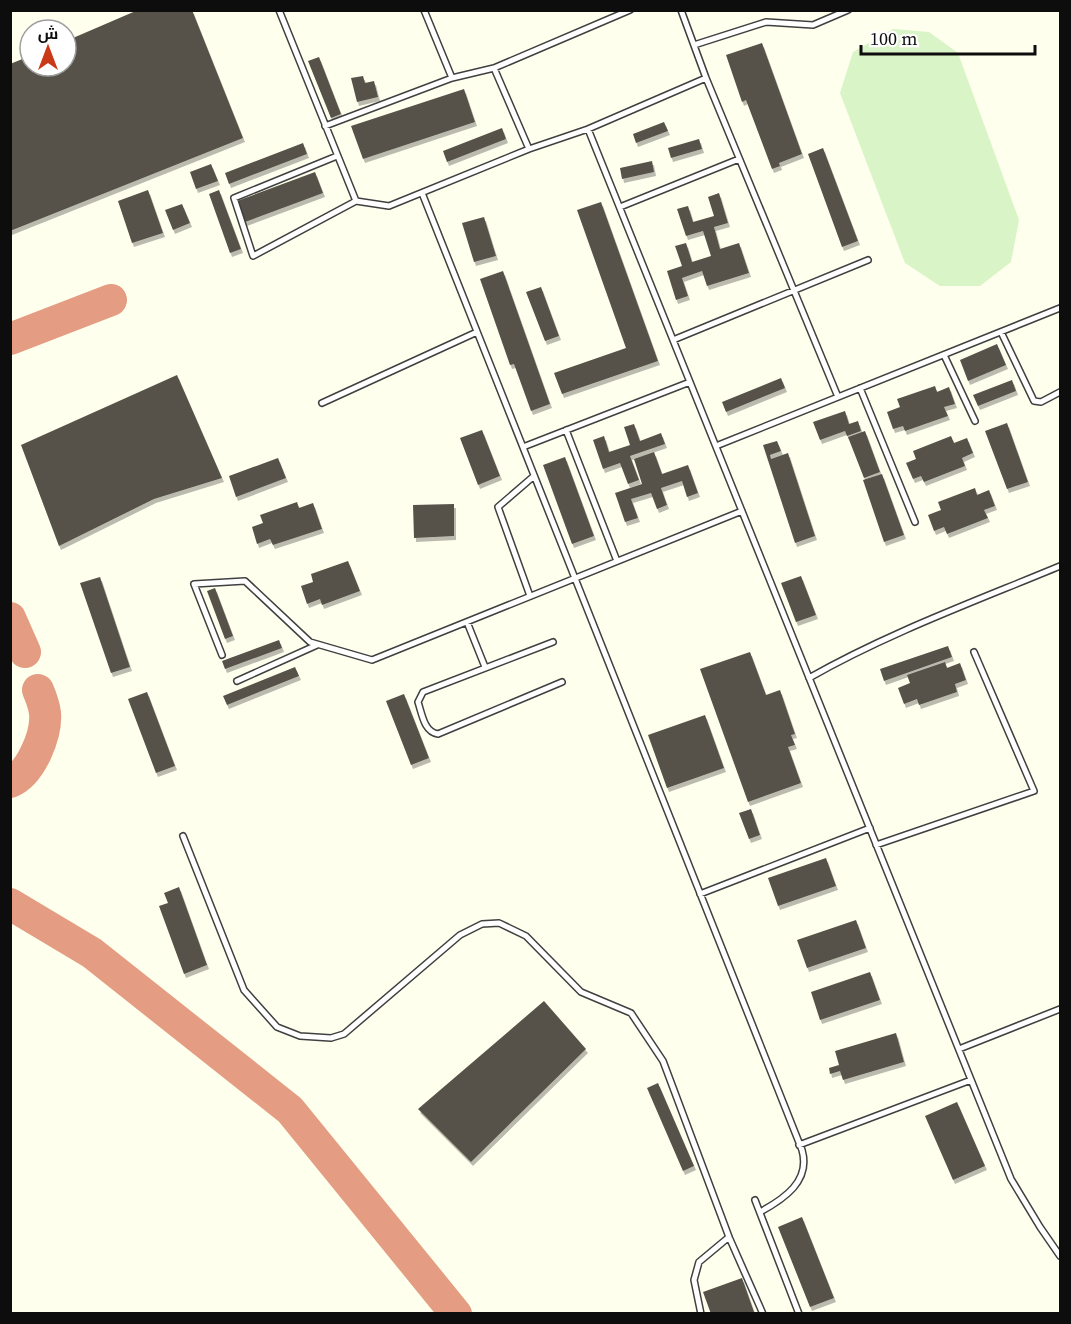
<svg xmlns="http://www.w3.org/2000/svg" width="1071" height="1324" font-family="'Source Serif 4',Cairo,serif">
<defs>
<filter id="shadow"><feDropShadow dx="2" dy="4" stdDeviation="0" flood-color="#0004"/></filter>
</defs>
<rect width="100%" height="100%" fill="#feffed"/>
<path fill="#d9f4c6" d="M893,29L929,32L958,53L1019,220L1011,262L980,286H940L905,263L840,93L853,52Z"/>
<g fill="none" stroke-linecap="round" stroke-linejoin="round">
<path stroke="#e49c82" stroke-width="32" d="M10,339L111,300
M10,618L25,652
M10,782C31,774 47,734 45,713C44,705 41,697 38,690
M10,904L92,953L290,1110L456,1314"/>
</g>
<path fill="#575148" filter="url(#shadow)" d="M138,10H192L243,138L10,231V64L30,56V66H66V41Z
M762,43L802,154L779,163L780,166L772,169L746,100L742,102L726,55Z
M319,57L341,114L331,118L308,61Z
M363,76L365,83L374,81L378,97L357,102L351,78Z
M464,89L475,122L363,159L351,126Z
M664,122L668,131L636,143L633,134Z
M502,128L506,139L447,162L443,151Z
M699,139L702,149L671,158L668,148Z
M303,143L307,154L229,184L225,173Z
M823,148L858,241L842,247L808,154Z
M652,161L654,172L622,179L620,168Z
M211,164L218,181L196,189L190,172Z
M315,172L323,193L245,222L237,201Z
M148,190L163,233L132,243L118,201Z
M219,190L241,249L230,253L209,194Z
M719,193L728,223L714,227L720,249L739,243L749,273L707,286L702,271L682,278L688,296L676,300L667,271L682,266L675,246L686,243L692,262L711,256L703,231L686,236L677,209L688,206L693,222L714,216L708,197Z
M601,202L658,361L562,394L554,373L626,348L577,210Z
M182,204L190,223L173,230L165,210Z
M484,217L496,256L474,262L462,223Z
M503,271L550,404L531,411L514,364L510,365L480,279Z
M541,287L559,336L545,341L526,292Z
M997,344L1006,365L968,381L960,360Z
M177,375L222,478L154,499L59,546L21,445Z
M781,378L785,388L726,412L722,402Z
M1012,380L1016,391L978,406L973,395Z
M935,386L937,392L949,387L955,404L944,407L948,416L905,431L903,426L893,429L887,412L900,407L897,399Z
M845,411L849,424L858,421L861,431L847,436L845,431L820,440L813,422Z
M1007,423L1028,482L1007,489L985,431Z
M634,424L640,441L661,433L665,444L630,456L639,480L628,484L620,463L603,469L593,440L604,436L609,452L630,445L624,427Z
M482,430L500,476L478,485L460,438Z
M865,431L880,472L864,478L848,437Z
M951,436L954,443L967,438L973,453L962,458L965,466L924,482L921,476L913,479L906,463L916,459L913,451Z
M777,441L781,451L770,455L771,459L788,453L815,536L795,543L763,445Z
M654,452L662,474L688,465L698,493L687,497L682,481L661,488L667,505L657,509L651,493L631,499L638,518L625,522L615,493L642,484L634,459Z
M565,457L594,536L572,544L543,465Z
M278,458L286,478L236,497L229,476Z
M882,474L904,535L884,542L863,480Z
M975,488L977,495L989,490L995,506L984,510L988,518L947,534L944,527L934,531L928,515L941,510L938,502Z
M297,502L299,508L313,503L322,529L273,545L270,539L257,544L252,527L263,523L260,515Z
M454,504V536L414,538L413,505Z
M348,561L360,591L322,605L320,599L307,604L301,586L313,582L311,574Z
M801,576L816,615L796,622L781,583Z
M100,577L130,667L111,673L80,583Z
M215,588L233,636L225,639L207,591Z
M279,640L282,648L225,669L222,661Z
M948,646L952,657L884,681L880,669Z
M750,652L766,695L780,690L795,734L791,735L795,745L788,747L801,783L748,802L700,669Z
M945,662L947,668L960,663L966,680L955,684L957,692L919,705L917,699L904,704L898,688L910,683L907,675Z
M295,667L299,676L227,705L223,696Z
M147,692L175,766L156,773L128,699Z
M404,694L429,758L411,765L386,701Z
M705,715L724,768L667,788L648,735Z
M751,809L760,835L749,839L739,813Z
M826,858L836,886L778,906L768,878Z
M179,887L207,965L184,974L159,906L168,903L164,893Z
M856,920L866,948L807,968L797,940Z
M870,972L880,1000L820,1020L811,992Z
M544,1001L586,1049L471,1162L418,1109Z
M896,1033L904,1062L843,1080L840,1071L830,1074L829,1068L839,1065L835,1051Z
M658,1083L694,1166L683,1171L647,1088Z
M957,1102L985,1166L953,1180L925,1116Z
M802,1217L834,1298L810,1307L778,1227Z
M742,1278L754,1312L711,1314L703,1292Z"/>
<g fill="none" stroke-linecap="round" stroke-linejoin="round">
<g stroke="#404040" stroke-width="8">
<path id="lane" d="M279,10L356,201
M424,10L452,78L494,68L529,149
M681,10L706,78L838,397
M694,45L766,22L813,25L848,10
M494,68L630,10
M325,126L452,78
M588,129L1011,1179L1040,1227L1060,1256
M337,156L234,198L253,256L356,201L389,206L529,149L588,129L706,78
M422,193L802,1150C811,1181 784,1199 760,1212
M620,207L739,159
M1001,332L1034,401L1041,402L1060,392
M673,340L868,260
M944,355L975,421
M860,388L915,522
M322,403L477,332
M566,430L617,561
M716,446L1060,308
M523,447L690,382
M530,596L498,507L534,476
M467,622L485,667
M553,642L423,692L418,702C422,714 424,732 438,734L562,682
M222,655L194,584L245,581L310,642L372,660L742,511
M809,678C888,633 976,601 1060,566
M237,681L317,645
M183,836L244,990L277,1027L300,1036L331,1038L344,1034L460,935L482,924L499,923L526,936L581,992L631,1013L663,1061L729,1237L763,1314
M876,845L1034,791L974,652
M700,894L870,828
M959,1049L1060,1009
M799,1145L971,1080
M755,1200L799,1314
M701,1314L694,1280L699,1262L729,1237"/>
</g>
<use href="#lane" stroke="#fff" stroke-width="5"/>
</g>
<rect width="1071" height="1324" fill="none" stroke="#0d0d0d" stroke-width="24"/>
<g transform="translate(48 48)"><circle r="28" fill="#ffffff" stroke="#9e9e9e" stroke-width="1.5"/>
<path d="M0-4.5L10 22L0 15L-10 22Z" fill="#ca3918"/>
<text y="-9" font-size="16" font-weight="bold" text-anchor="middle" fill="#0d0d0d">ش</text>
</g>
<path d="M861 45v9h174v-9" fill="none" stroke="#0d0d0d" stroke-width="3"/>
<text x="870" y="45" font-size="18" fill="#0d0d0d" stroke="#ffffff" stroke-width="4.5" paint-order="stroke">100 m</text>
</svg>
